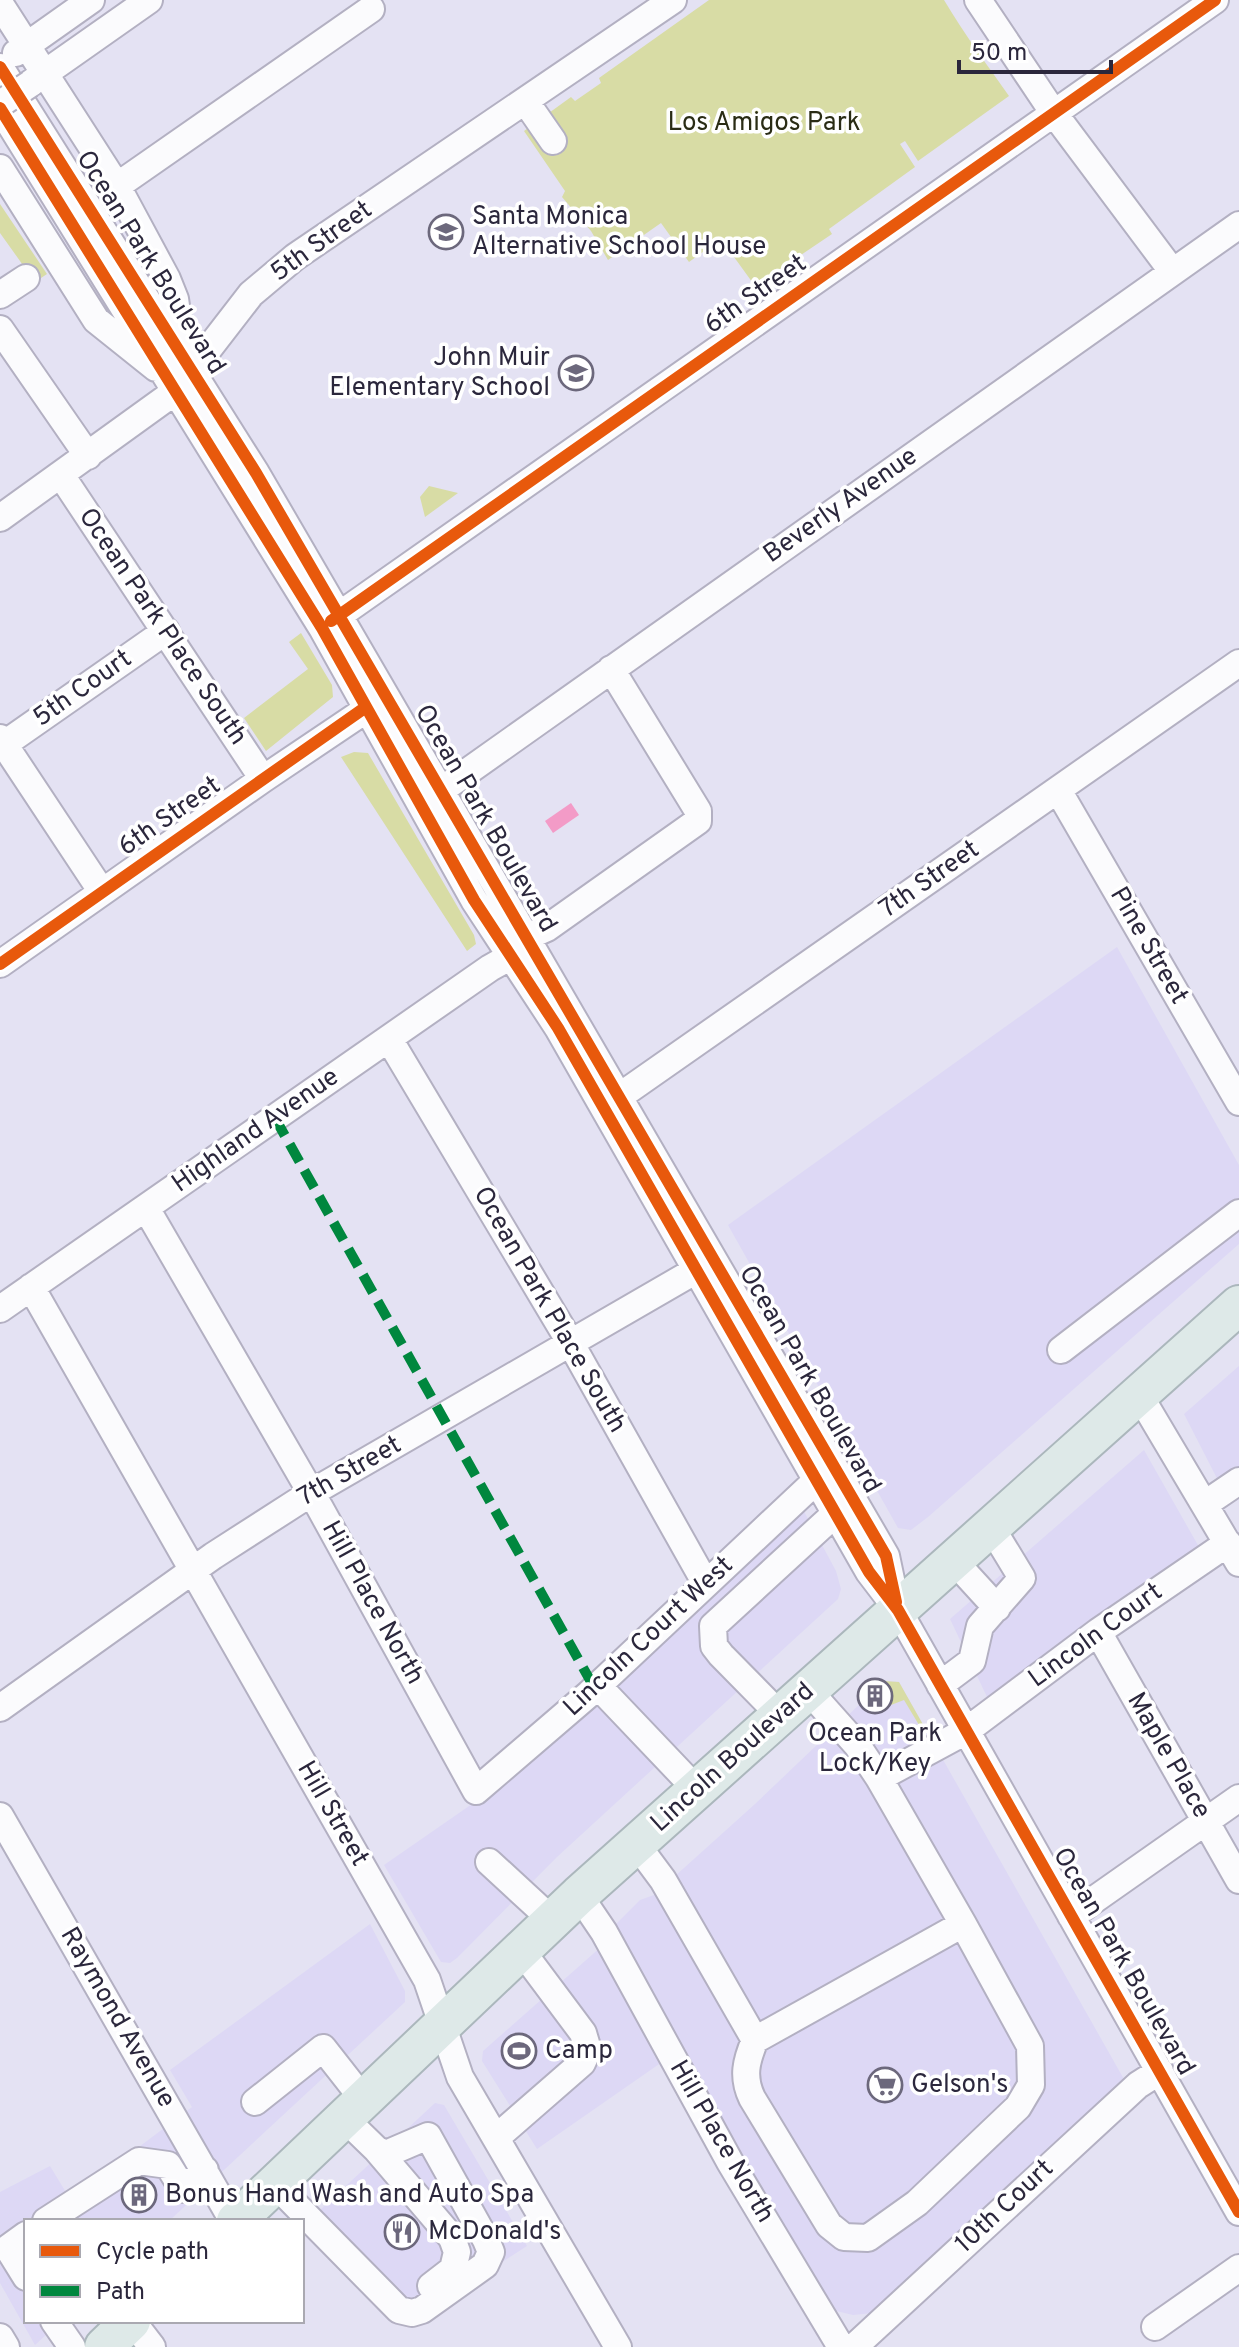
<svg xmlns="http://www.w3.org/2000/svg" width="1239" height="2347" font-family="Overpass,sans-serif">
<rect width="100%" height="100%" fill="#e4e2f3"/>
<path fill="#ddd8f5" d="M1117,947L1239,1165V1244L928,1517L911,1530L898,1528L728,1225Z
M1239,1366V1481L1224,1492L1184,1414Z
M1144,1450L1199,1547L988,1699L950,1619Z
M800,1504L836,1571L841,1589L838,1599L557,1857L457,1958L450,1963L441,1962L384,1865L498,1786Z
M884,1681L899,1682L1125,2081L873,2313L853,2315L832,2310L820,2293L612,1928L640,1900L654,1895L755,1804Z
M370,1924L405,1991V2002L169,2221H26V2321H61L35,2345L0,2283V2192L50,2166L70,2199L192,2107L170,2070Z
M602,1946L665,2060L537,2149L482,2061L483,2051Z
M435,2103L444,2105L527,2246L403,2326L305,2224Z"/>
<path fill="#d8dca5" d="M709,0H944C965,35 985,62 1009,96L918,161L905,141L900,144L915,167L829,229L832,234L755,286L721,239L689,262L661,223L608,260L591,231L562,197L565,191L524,131L571,97L575,101L601,83L599,78Z
M0,204L47,274L35,282L0,233Z
M429,486L458,493L425,517L420,497Z
M301,633L332,685L333,697L266,751L244,718L308,669L289,642Z
M354,752L368,753L474,935L476,944L467,951L341,757Z
M884,1681L899,1682L925,1728L914,1734L906,1733L919,1725L904,1700L891,1705L876,1688Z"/>
<path fill="#f39bc7" d="M571,803L579,815L553,833L545,821Z"/>
<g fill="none" stroke-linecap="round" stroke-linejoin="round">
<g stroke="#b3b0c2" stroke-width="30">
<path id="minor" d="M978,0L1053,112L1172,271
M0,4L117,186L167,279L175,299L182,347
M16,53L91,0
M0,67L256,473L886,1556L895,1599
M31,83L149,0
M526,102L553,141
M0,108L322,628L474,900L558,1028L869,1572L898,1610L1239,2212
M0,168L96,320L156,368
M117,186L371,9
M0,295L26,278
M0,329L88,456
M61,475L263,779
M0,518L176,391L251,294L295,257L673,0
M328,623L1215,0
M0,738L102,892
M0,747L166,631
M443,789L1239,225
M1058,790L1239,1102
M527,937L547,928L698,821V811L611,669
M0,964L263,779L379,701
M389,1039L570,1342L706,1584
M620,1096L1239,663
M146,1208L320,1508L476,1791L589,1694L818,1479
M31,1287L427,1980L460,2077L618,2347
M0,1309L490,968L513,955H527
M1061,1350L1239,1213
M1138,1393L1239,1563
M1205,1504L1239,1481
M954,1561L997,1608
M1098,1632L1239,1880
M940,1685L972,1661L980,1626L1022,1578L991,1527
M598,1686L697,1790
M808,1690L857,1745L879,1778L966,1731L1098,1632L1228,1543
M0,1708L213,1556L311,1493L712,1261
M780,1715L721,1655L714,1646L713,1626L837,1512
M0,1816L233,2221
M637,1845L663,1880L755,2040L963,1924L879,1778
M489,1862L552,1920
M579,1895L604,1932L730,2162L841,2347
M1071,1916L1239,1798
M755,2040C746,2061 742,2077 752,2098L829,2225L844,2237L868,2238L917,2203L1018,2107L1031,2085L1030,2046L963,1924
M255,2102L323,2048L363,2099
M497,2137L582,2063L588,2050L583,2033L521,1950
M377,2150L452,2238L457,2252L453,2269L431,2286
M275,2184L399,2310L412,2313L422,2310L485,2265L491,2252L486,2240L428,2136L386,2154L377,2150L344,2118
M46,2221L139,2161L168,2165L183,2189L205,2170
M26,2235L8,2248L26,2277
M54,2321L72,2347
M132,2321L152,2347
M1155,2327L1239,2268
M0,2337L6,2347
M854,2347L1138,2085L1160,2071"/>
</g>
<g stroke="#abb7bc" stroke-width="42">
<path id="highway" d="M236,2221L579,1895L1239,1305
M104,2347L131,2321"/>
</g>
<use href="#minor" stroke="#fbfbfd" stroke-width="26"/>
<use href="#highway" stroke="#dee9e8" stroke-width="38"/>
<g stroke="#b3b0c2" stroke-width="30" stroke-linecap="butt">
<path id="minor-bridge" d="M0,104L30,84"/>
</g>
<use href="#minor-bridge" stroke="#fbfbfd" stroke-width="26"/>
<path stroke="#00873e" stroke-width="10" stroke-dasharray="20 10" stroke-linecap="butt" d="M275,1118L595,1689"/>
<g stroke="#fff" stroke-width="17">
<path id="cycleway" d="M0,67L256,473L886,1556L896,1602
M0,108L322,628L474,900L558,1028L869,1572L898,1610L1239,2212
M331,621L1215,0
M0,964L366,707"/>
</g>
<use href="#cycleway" stroke="#e8590c" stroke-width="12"/>
</g>
<defs>
<g id="school-ring" transform="scale(1.8)"><circle r="9.5" fill="#fff" stroke="#6c687c" stroke-width="1.5"/><path d="M0-5L7-2L0 1L-7-2ZM-4 1L0 2.5L4 1V4Q0 6-4 4Z" fill="#6c687c"/></g>
<g id="building-ring" transform="scale(1.8)"><circle r="9.5" fill="#fff" stroke="#6c687c" stroke-width="1.5"/><path d="M-4-6H4V6H1V3H-1V6H-4ZM-2.5-4.3h1.7v1.8h-1.7ZM.8-4.3h1.7v1.8H.8ZM-2.5-1h1.7V.8h-1.7ZM.8-1h1.7V.8H.8Z" fill="#6c687c"/></g>
<g id="stadium-ring" transform="scale(1.8)"><circle r="9.5" fill="#fff" stroke="#6c687c" stroke-width="1.5"/><path d="M0-5a6.5 5 0 1 0 0 10a6.5 5 0 1 0 0-10ZM-3.5-1.8h7v3.6h-7Z" fill="#6c687c"/></g>
<g id="supermarket-ring" transform="scale(1.8)"><circle r="9.5" fill="#fff" stroke="#6c687c" stroke-width="1.5"/><path d="M-6-5.5h2.5l.6 2H6L4.5 2H-2.5L-4.4-4H-6ZM-1.5 3.2a1.3 1.3 0 1 0 .1 0ZM3 3.2a1.3 1.3 0 1 0 .1 0Z" fill="#6c687c"/></g>
<g id="restaurant-ring" transform="scale(1.8)"><circle r="9.5" fill="#fff" stroke="#6c687c" stroke-width="1.5"/><path d="M-5-6h1v4h1v-4h1v4h1v-4h1v5L-1.5 .5V6h-2V.5L-5-1ZM5-6V6H3V1.5H1.5Q1.5-4 5-6Z" fill="#6c687c"/></g>
</defs>
<g fill-rule="evenodd">
<use href="#school-ring" x="446" y="232"/>
<use href="#school-ring" x="576" y="373"/>
<use href="#building-ring" x="875" y="1696"/>
<use href="#stadium-ring" x="519" y="2051"/>
<use href="#supermarket-ring" x="885" y="2085"/>
<use href="#building-ring" x="139" y="2195"/>
<use href="#restaurant-ring" x="402" y="2232"/>
</g>
<g text-anchor="middle" dominant-baseline="central" stroke-width="7" stroke-linejoin="round" paint-order="stroke">
<g font-size="26" fill="#2a2c15" stroke="#fff">
<text x="764" y="123">Los Amigos Park</text>
</g>
<g font-size="26" fill="#2b273c" stroke="#fff" text-anchor="start">
<text x="472" y="217">Santa Monica<tspan x="472" dy="30">Alternative School House</tspan></text>
<text x="550" y="358" text-anchor="end">John Muir<tspan x="550" dy="30">Elementary School</tspan></text>
<text x="875" y="1734" text-anchor="middle">Ocean Park<tspan x="875" dy="30">Lock/Key</tspan></text>
<text x="545" y="2051">Camp</text>
<text x="911" y="2085">Gelson's</text>
<text x="165" y="2195">Bonus Hand Wash and Auto Spa</text>
<text x="428" y="2232">McDonald's</text>
</g>
<g font-size="26" fill="#2b273c" stroke="#fff">
<text transform="translate(322 242) rotate(-36)">5th Street</text>
<text transform="translate(150 263) rotate(58)">Ocean Park Boulevard</text>
<text transform="translate(756 295) rotate(-35)">6th Street</text>
<text transform="translate(841 506) rotate(-35)">Beverly Avenue</text>
<text transform="translate(162 627) rotate(56)">Ocean Park Place South</text>
<text transform="translate(83 689) rotate(-35)">5th Court</text>
<text transform="translate(170 817) rotate(-35)">6th Street</text>
<text transform="translate(485 819) rotate(60)">Ocean Park Boulevard</text>
<text transform="translate(930 880) rotate(-35)">7th Street</text>
<text transform="translate(1148 946) rotate(60)">Pine Street</text>
<text transform="translate(256 1131) rotate(-35)">Highland Avenue</text>
<text transform="translate(549 1310) rotate(60)">Ocean Park Place South</text>
<text transform="translate(809 1380) rotate(60)">Ocean Park Boulevard</text>
<text transform="translate(350 1472) rotate(-30)">7th Street</text>
<text transform="translate(372 1603) rotate(61)">Hill Place North</text>
<text transform="translate(1096 1636) rotate(-36)">Lincoln Court</text>
<text transform="translate(649 1637) rotate(-43)">Lincoln Court West</text>
<text transform="translate(1168 1756) rotate(60)">Maple Place</text>
<text transform="translate(733 1758) rotate(-42)">Lincoln Boulevard</text>
<text transform="translate(332 1814) rotate(60)">Hill Street</text>
<text transform="translate(1123 1962) rotate(60)">Ocean Park Boulevard</text>
<text transform="translate(117 2018) rotate(60)">Raymond Avenue</text>
<text transform="translate(721 2142) rotate(60)">Hill Place North</text>
<text transform="translate(1005 2207) rotate(-43)">10th Court</text>
</g>
</g>
<rect x="24" y="2219" width="280" height="104" fill="#ffffff" stroke="#aaa9b1" stroke-width="2"/>
<rect x="40" y="2245" width="40" height="12" fill="#e8590c" stroke="#aaa9b1" stroke-width="2"/>
<text x="96" y="2259" font-size="24" fill="#2b273c">Cycle path</text>
<rect x="40" y="2285" width="40" height="12" fill="#00873e" stroke="#aaa9b1" stroke-width="2"/>
<text x="96" y="2299" font-size="24" fill="#2b273c">Path</text>
<path d="M959 60v12h152v-12" fill="none" stroke="#2b273c" stroke-width="4"/>
<text x="971" y="60" font-size="24" fill="#2b273c" stroke="#ffffff" stroke-width="6" paint-order="stroke">50 m</text>
</svg>
